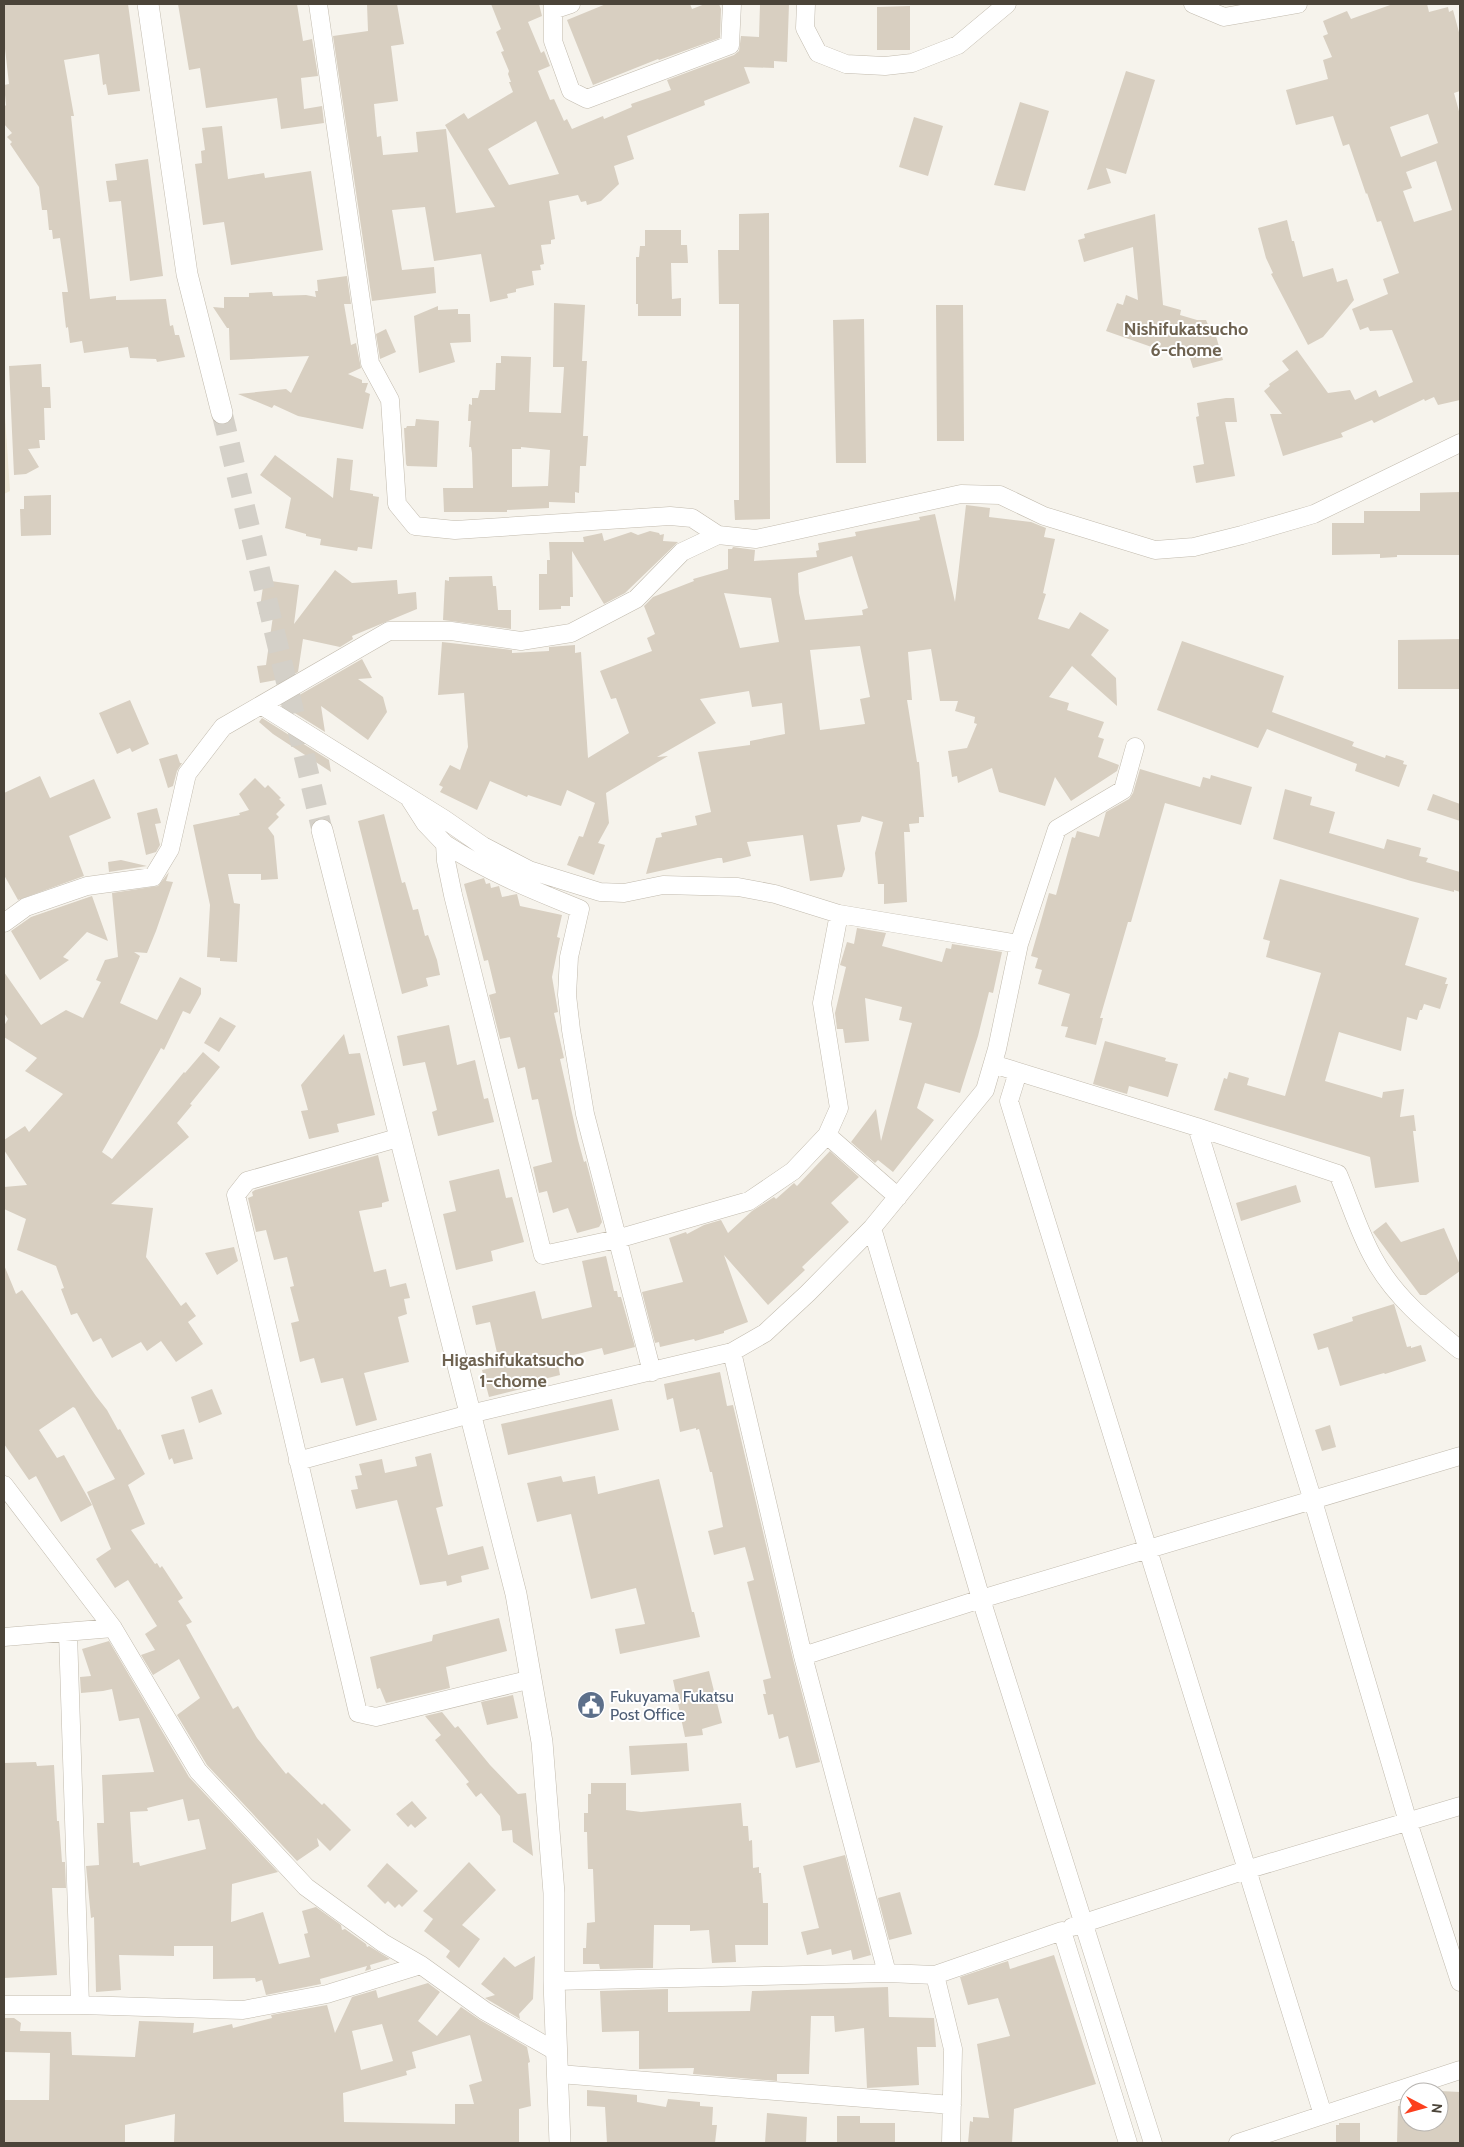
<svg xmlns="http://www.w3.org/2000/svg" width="1464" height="2147" font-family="Cabin,sans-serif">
<rect width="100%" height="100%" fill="#f6f3ec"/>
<path fill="#efe8d6" d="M4,401L10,491L4,494Z"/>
<path fill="#d8cfc1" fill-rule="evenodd" d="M4,4H128L140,91L108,95L106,84L103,85L99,54L64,60L74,116H71L90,299L116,296V300L166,299L170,326L173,325L175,335H179L185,357L157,362L156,359L130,358L128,347L84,353L82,341L70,343L68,327L66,328L62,292H68L60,238L53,239L52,230H49L47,210H42L39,187L10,144L12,142L7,137L12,133L4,124V107L6,105L4,85L9,84L4,40Z
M178,4H297L303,41L312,39L318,76L301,78L304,109L322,106L324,123L281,129L277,98L206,108L200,68L189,70Z
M367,4H397L404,44L391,46L398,101L374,104L377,137L381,136L383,155L418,152L416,132L446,129L456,213L495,207L445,125L464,113L468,119L513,92L509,82H511L508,74L509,71L501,52L504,51L496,32L501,29L491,4H539L542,16L528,22L541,53L544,51L550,66L538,71L550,100L554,99L564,121L567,119L572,129L603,116L604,119L632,107L631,104L671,90L667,80L734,55L739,51L741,36L759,37L760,4H789L787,62L774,61V68L744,67L750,83L704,101L705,105L627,136L634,159L614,166L619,184L601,201L587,205L586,201L581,202L578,195L549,201L555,239L551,240V244L541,245L544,264L540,265L541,270L532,271L534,285L516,289V292L507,294L508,298L490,302L481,254L434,261L425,207L392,210L402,270L434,267L436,293L372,301L333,36L368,31ZM536,121L559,174L509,185L488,149Z
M606,4H690L692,9L705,4H719L721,9L720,38L659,60L658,59L593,85L567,20Z
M1393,4H1427L1429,12L1448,7L1449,12L1453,10L1460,36V91L1454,93L1460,115V400L1438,405L1434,397L1425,401L1424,399L1374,423L1372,420L1341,433L1343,437L1283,456L1270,414H1282L1264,391L1270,386L1269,384L1289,370L1282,361L1297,350L1328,393L1350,390L1355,400L1376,390L1379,397L1413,382L1392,330L1370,331L1368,327L1360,330L1352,309L1388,294L1383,279L1399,273L1381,221L1377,222L1367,193L1366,194L1349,144L1343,146L1333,116L1296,125L1286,90L1328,79L1323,60L1332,57L1323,36L1328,34L1323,21L1347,11L1351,19ZM1428,114L1438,143L1401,157L1390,127ZM1436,161L1452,210L1414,222L1403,191L1412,188L1406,172Z
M910,6V50H877V7Z
M1126,71L1155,80L1126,174L1106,168L1111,183L1087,190Z
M1020,102L1049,111L1025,191L994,185Z
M914,117L943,126L928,176L899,167Z
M222,126L228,179L264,173L265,178L311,171L323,250L231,265L224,222L203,225L195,164L202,163L201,151L205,150L202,128Z
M148,159L163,276L130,281L121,201L109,202L106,181L117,180L115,164Z
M769,213L770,519L735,520L734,500H739V304H719L718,250H739V214Z
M1155,214L1163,305L1181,310L1180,315L1197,320H1206L1209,327L1213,326L1223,360L1193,368L1189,355L1164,347L1163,351L1106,331L1117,303L1123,305L1126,295L1138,300L1133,247L1084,262L1078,240L1085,238L1084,234Z
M1287,220L1292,241H1294L1303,277L1333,268L1337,282L1347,279L1354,300L1323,337L1308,345L1271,274L1273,273L1266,258L1258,228Z
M645,230H681V245H687L688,263H671L672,299L681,298V316H638V304H636V257H639L640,246H645Z
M347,276L351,304H344L351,345L356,343L361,368L348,374L362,380V383H368L365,392L370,394L363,429L298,416L274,405L272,408L238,394L286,389L291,393L309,356L230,360L229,328H227L213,307L224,308V297H249V293L272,292L273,296L306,295L316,297L315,291H318L317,280Z
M554,303L585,305L582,361H587L583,436H588L586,466H580L579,493L575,492V503L549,502V508L507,510V512H444L443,488H473L472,453L471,447H469L471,421H468L469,404L472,405V398H478L480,390H495L496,363H501V356L531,357L529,412L561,413L564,367H553ZM521,447L550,450L548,486L512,487V449H521Z
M936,305H963L964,441H937Z
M438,306V310L458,309V314H470L471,342L450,343L455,362L419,373L414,316Z
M864,319L866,463H836L833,320Z
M386,329L396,352L380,359L376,334Z
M41,364L42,387H50L51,408H44L45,440H39L40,448L28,449L39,467L26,474L14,475L9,366Z
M1226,398H1234L1237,422H1225L1235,476L1196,483L1193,466L1204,464L1196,417L1199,416L1197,403Z
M416,419L439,421L437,467L407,466L406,464L404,428H406L407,426H415Z
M275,455L333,498L337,458L353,460L350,490L373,494V496L379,497L372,549L358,547L357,551L320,545L321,539L306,536V534L285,528L291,498L260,475Z
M1460,492V555H1397V557L1380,558V554L1332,555V523H1364V511H1420V493Z
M51,495V535L21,536L20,509H24V496Z
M966,505L990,508L989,517L1031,522L1046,528L1044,537L1055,539L1043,593L1046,594L1038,619L1069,629L1080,612L1109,630L1091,655L1116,678L1117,706L1072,666L1049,697L1069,703L1067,710L1104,722L1098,737L1104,739L1098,757L1119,765L1117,771L1071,801L1055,777L1045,806L999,792L992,768L958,783L957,776L952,777L948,751L967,748L977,724L974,723L975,717L955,711L958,701H940L931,649L908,652L912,700H907L917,762H919L924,817H919V823L909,824L910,832H904L907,902L884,904V884H878L875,853L883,822L862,816L860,822L837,825L845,869L842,877L810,881L803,835L747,842L751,856L723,863L722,858H718L646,874L656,838L662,837L661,833L697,825L695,816L711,812L698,752L750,745V741L785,734L782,703L752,707L749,691L700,699L716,723L657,757L668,756L606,793L609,823L598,843L605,845L594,875L567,865L579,836L583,837L595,803L567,790L561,806L528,795L527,797L490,781L477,810L440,792L443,787L439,785L450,765L460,770L468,747L464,693L438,695L442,642L512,650V653L549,651V647L575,645V653L581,652L588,758L629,733L616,698L611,699L600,671L652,651L647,638L655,634L644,606L653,597L694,581L693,579L728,569V549H732L733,547L755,550L754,561L817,557L816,551L819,550L818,543L856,536L855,532L920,520L919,517L935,514L955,602ZM852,556L868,608L862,610L863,615L805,620L799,593L798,573ZM724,593L771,598L779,642L740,648ZM860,646L870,697L860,699L865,724L820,730L810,650Z
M650,531L659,533L660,535L664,534L663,541L678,542L625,593L604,604L572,551L573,597H570V606H561V609L539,610V574H547V560H550L549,542H584L583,537L602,533L604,541L631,532L638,535Z
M335,570L352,583L397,580L398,594L416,592L417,609L352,636L353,639L340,647L303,639L298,672L287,678L260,683L257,666L266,665L273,616L259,614L264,580L299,585L294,624Z
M492,576L493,586H496L498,610H511V629L443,620L445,580L449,581V577Z
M1460,639V689H1398V640Z
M1182,641L1284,676L1272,712L1354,742L1352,746L1385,758L1386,755L1404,761L1403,764L1407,765L1399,787L1355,771L1357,764L1267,729L1258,748L1157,710Z
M362,659L372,678L358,679L383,697L387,712L368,740L321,706L325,732L282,705Z
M130,700L149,744L132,752L130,748L117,754L99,713Z
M262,718L329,760L331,772L273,734L259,722Z
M177,754L180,763H182L177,771L173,786L168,788L159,759Z
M1140,769L1200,787L1203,777L1210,779L1211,775L1252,787L1241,825L1165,803L1131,922H1128L1100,1018H1103L1096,1045L1065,1037L1068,1027L1061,1026L1070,994L1038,984L1042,970L1035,968L1038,958L1031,956L1049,893L1056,895L1072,837L1075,838L1077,831L1099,837L1106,812L1129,799L1133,793Z
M40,776L50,798L94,779L111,818L69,836L84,876L18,900L4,875V793Z
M255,778L265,788L268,785L281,798L279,799L285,805L276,814L279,817L268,828L274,836L278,879L261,880V874H228L234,903L240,904L237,962L220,961V958L207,957L210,905L193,825L240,815L239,813L249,810L239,794Z
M1285,789L1312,797L1310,805L1335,812L1329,833L1384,849L1387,839L1421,848L1419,856L1428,858L1426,862L1460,872V892L1454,890V892L1411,881L1273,839Z
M1433,794L1460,804V821L1427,810Z
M157,808L161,823L155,824L160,845L156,852L146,855L137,813Z
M384,814L402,883L405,882L413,910L418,909L425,936L428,935L437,960L440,975L426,978L428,986L402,994L358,821Z
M121,860L147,866L109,872L108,862Z
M169,872L166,881L173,882L156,931L147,953L134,952L140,956L120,1003L157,1020L180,977L201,988V994L190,1014L183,1011L164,1050L161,1048L102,1152L112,1159L184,1072L185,1073L203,1052L220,1067L190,1104L192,1105L177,1123L189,1137L111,1204L153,1208L146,1257L181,1306L186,1302L196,1316L188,1322L203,1344L176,1362L161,1341L147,1351L141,1342L112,1358L101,1338L93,1342L77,1313L71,1315L61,1289L64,1288L56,1266L17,1250L26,1219L4,1209V1187L27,1185L4,1150V1140L25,1126L29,1132L63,1094L25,1071L37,1058L4,1037V1026L8,1019L4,1013V972L41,1025L66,1010L83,1018L101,982L96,980L105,960L118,957L112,893L158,886Z
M484,878L486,884L490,883L491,888L499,886L502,897L517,894L520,906L562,915L557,937L560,938L552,977L558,1012L554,1013L564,1058L560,1059L578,1140L584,1162L586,1161L602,1222L599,1227L577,1233L568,1208L553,1213L547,1191L539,1193L533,1167L552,1162L538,1099L532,1100L525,1067L518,1069L510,1037L500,1039L489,995L496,993L488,960L484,961L464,884Z
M1280,879L1419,918L1405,965L1447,978L1445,984H1448L1440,1009L1424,1004L1422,1010H1420L1417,1020L1407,1017L1401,1051L1339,1032L1325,1081L1382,1098L1383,1092L1404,1089L1400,1117L1414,1115L1416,1131H1413L1419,1182L1375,1188L1370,1157L1214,1110L1224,1078L1227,1079L1229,1072L1249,1078L1247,1085L1285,1096L1321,973L1266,957L1270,941L1263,939Z
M92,896L108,941L87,932L63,957L69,960L40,980L11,931L31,917Z
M857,928L886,933L882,946L942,962L946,948L951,949L952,944L1002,952L993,993L989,992L978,1036L960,1093L925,1083L917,1108L934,1120L893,1172L878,1160L875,1163L851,1142L876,1109L881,1141L912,1023L899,1020L902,1007L865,998L869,1041L845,1043L843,1029H837L835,1013L846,967L840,965L847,942L854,944Z
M220,1017L236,1026L219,1052L204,1043Z
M449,1025L457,1065L475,1060L484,1099L488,1098L494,1122L438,1136L432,1112L437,1110L425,1062L403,1066L397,1036Z
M344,1034L349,1054L360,1053L375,1115L337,1124L339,1132L309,1139L301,1111L308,1110L301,1085Z
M1105,1041L1166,1058L1165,1061L1178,1064L1168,1097L1129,1086L1127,1094L1093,1084Z
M830,1151L859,1177L831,1203L849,1222L802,1267L805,1270L768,1305L724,1255L748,1322L724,1331V1333L695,1341L694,1339L660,1347L659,1342L655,1343L642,1292L683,1282L669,1238L686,1232L687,1234L704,1225L721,1220L728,1233L752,1211L774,1197L776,1199L794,1183L797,1186Z
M378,1155L389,1201L382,1203V1207L359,1211L374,1272L386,1269L390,1287L406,1283L410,1298L404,1299L407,1314L398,1317L409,1362L364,1373L377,1420L356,1426L343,1378L321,1383L314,1358L300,1362L291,1323L299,1321L290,1287L294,1286L287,1257L274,1260L266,1230L256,1232L248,1198L253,1196L252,1192L255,1190Z
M499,1169L506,1198L512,1197L524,1242L491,1251L493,1261L456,1270L443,1214L456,1211L449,1181Z
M1296,1185L1301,1202L1241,1221L1236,1203Z
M1386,1222L1401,1242L1444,1228L1460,1265V1271L1426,1295H1420L1373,1232Z
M234,1247L238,1261L217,1275L205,1253Z
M606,1256L614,1291H617L618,1297H621L635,1347L604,1355L602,1348L557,1359L560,1375L532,1382L533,1386L489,1397L482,1370L500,1366L490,1322L476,1325L472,1306L535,1291L542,1319L592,1307L582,1261Z
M4,1265L16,1294L22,1290L47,1325L96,1396L107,1410L118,1430L120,1429L145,1474L128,1485L145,1524L131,1530L155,1564L157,1563L160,1568L162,1566L183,1598L178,1601L192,1622L186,1625L233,1709L238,1706L257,1738L286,1774L288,1772L322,1805L324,1803L351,1830L330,1851L317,1838L319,1846L297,1861L207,1765L177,1715L200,1698L179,1659L153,1675L141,1655L155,1650L145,1634L157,1626L128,1580L115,1588L96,1559L111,1549L87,1492L115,1479L75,1408L73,1407L39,1430L57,1458L64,1455L92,1505L61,1522L36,1476L29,1480L4,1444Z
M1394,1304L1407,1347L1411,1346V1348L1421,1345L1426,1361L1385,1374L1384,1373L1340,1386L1328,1347L1318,1350L1313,1334L1353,1321L1352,1317Z
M720,1372L727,1406L733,1405L793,1659L820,1762L796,1768L788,1736L779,1739L773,1714L768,1715L763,1694H766L763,1680L771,1678L747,1582L754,1580L745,1547L714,1555L708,1531L723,1527L712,1472H710L699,1429L696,1430V1428L680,1432L673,1398L667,1400L664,1384Z
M212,1389L222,1414L199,1423L191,1397Z
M612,1399L619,1430L508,1455L501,1424Z
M1330,1425L1336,1447L1322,1451L1315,1430Z
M184,1429L193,1459L174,1464L172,1458L169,1460L161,1435Z
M431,1453L443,1506L436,1508L448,1555L483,1546L489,1569L461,1576L462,1582L447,1586L446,1581L420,1585L397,1500L356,1509L351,1490L358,1489L355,1476L362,1475L359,1464L382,1459L385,1473L417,1466L415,1457Z
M561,1476L563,1482L595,1476L598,1494L659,1479L692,1612H694L700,1637L620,1654L615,1629L645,1624L636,1588L591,1599L571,1514L537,1522L527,1483Z
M499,1618L507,1651L446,1667L450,1688L386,1703L380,1688L377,1689L370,1657L432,1641L433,1635Z
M109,1641L189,1777L278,1872L232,1884L231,1922L263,1912L279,1964L310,1957L304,1934L308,1933L302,1911L316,1907L341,1925L342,1930L345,1929L366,1944L367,1947L369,1946L390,1959L370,1965L371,1969L365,1971L367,1966L320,1979L321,1984L266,1995L262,1980L256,1982L255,1978L213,1979V1946H174V1956L119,1955L121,1990L96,1992L94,1917L91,1918L86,1866L99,1865L97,1823H104L102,1775L154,1772L139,1718L119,1721L112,1689L103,1691L81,1693L80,1677L91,1676L82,1649ZM183,1799L188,1821L199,1819L206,1849L140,1866L139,1862L133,1863L130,1812L148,1811L147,1808Z
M709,1671L722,1723L702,1729L703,1735L685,1737L673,1680Z
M513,1695L518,1718L487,1725L481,1702Z
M442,1712L455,1728L458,1726L490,1765L518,1794L526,1793L533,1856L513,1842L512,1830L502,1831L500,1816L481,1793L476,1797L466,1784L469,1782L435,1740L441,1735L425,1716Z
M687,1743L689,1771L631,1775L629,1746Z
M36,1762L37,1766L54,1765L57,1821H59L62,1862H65L66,1888H52L57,1975L4,1978V1763Z
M591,1783H626V1810L641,1812L741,1803L743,1826H748L749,1841L752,1840L753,1868L759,1867V1873H761L763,1903H768V1945H735L736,1962L712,1963L709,1930L690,1931V1925H654L653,1968L600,1969L599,1964H583V1948H586L587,1923L595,1922L593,1869H588L587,1832H584V1813H588V1794H591Z
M412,1801L427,1818L415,1828L411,1824L408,1827L396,1814Z
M845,1855L871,1955L853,1960L851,1950L832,1955L831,1949L807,1955L801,1932L819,1928L803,1866Z
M469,1862L496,1890L462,1925L480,1939L459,1968L446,1957L450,1951L424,1931L433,1919L423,1911Z
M387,1863L418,1891L402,1907L399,1904L395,1908L388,1901L385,1904L367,1886Z
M900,1892L912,1934L889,1940L878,1898Z
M1054,1955L1096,2084L1014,2109L1012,2143H968L970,2121L973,2122V2117L989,2118L977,2044L1010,2036L998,1998L968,2005L960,1977L1008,1961L1010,1969Z
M535,1956L533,1999L519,2014L520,2019L485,1998L495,1995L481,1984L504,1957L515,1967Z
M428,1983L440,1992L418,2021L437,2036L461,2007L480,2020L527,2047L530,2062L528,2063L531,2106L519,2109V2143H174L175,2114L125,2125V2142L4,2143V2100H49L50,2053L4,2052V2018H14L21,2023L20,2031L71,2032L72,2055L135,2057L139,2021L194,2023L193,2033L232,2024L233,2028L272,2018L271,2015L327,2005L335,2033L352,1997L376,1990L378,1998ZM382,2024L393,2061L361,2070L352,2031ZM470,2035L482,2081L469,2085L474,2104H455V2124L344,2122L343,2093L407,2075L406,2071L416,2068L412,2052Z
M888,1987L889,2017L934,2018L936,2047H917L919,2085L867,2088L864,2028L835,2032L834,2016H811L809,2074H777V2081L693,2074L694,2068L639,2069V2031L602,2032L600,1991L668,1989V2012L750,2011L752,1991Z
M587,2090L637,2095V2102L666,2107L668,2099L700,2102V2106L713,2107L712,2125H717L715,2143H607L605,2107L587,2106Z
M1440,2091L1460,2092V2143H1397L1398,2106H1409V2122H1439Z
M767,2113L807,2117L806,2143H765Z
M837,2116H860V2123H895V2143H837Z
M1339,2123H1360V2143H1336V2125H1339Z"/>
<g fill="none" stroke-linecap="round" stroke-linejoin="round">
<path stroke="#d4d0c8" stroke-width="21" stroke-dasharray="21 11" stroke-linecap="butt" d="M222,413L322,830"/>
<g stroke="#c2bbae" stroke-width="19">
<path id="minor" d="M318,4L370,363L390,400L397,504L415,526L455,530L670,516L692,518L718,535
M553,4V41L571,91L587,99L730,45L732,4
M806,4L805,28L818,53L846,64L885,66L912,63L958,45L1007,4
M1193,4L1224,17L1298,4
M553,10L571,4
M261,705L444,819L483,846L529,870L600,892L624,893L663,885L738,887L775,894L839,914L1019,944
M409,798L425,823L445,844L446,861L453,895L543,1255L617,1239L749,1201L793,1171L827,1135L839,1108L822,1003L839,914
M445,844C488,872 533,890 580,909L569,957L567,995L571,1030L585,1114L652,1372
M4,923L26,907L87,886L153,877L170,849L187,774L223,727L389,631H451L521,641L571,633L636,599L682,552L718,535L756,539L961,494L1000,495L1044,516L1155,550L1194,547L1242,535L1314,514L1460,443
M993,1064L1197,1127L1338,1174C1350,1202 1359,1233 1374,1259C1394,1296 1427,1323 1460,1350
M1018,1072L1009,1101L1323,2115
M1197,1127L1313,1501L1408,1822L1460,1982
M827,1135L898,1197
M401,1137L247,1181L236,1195L358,1713L376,1717L532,1679
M872,1228L981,1599L1153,2143
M732,1352L803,1656L887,1973
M298,1461L470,1414L732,1352L765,1333L808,1293L872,1228L985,1090L997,1049L1019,944L1057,829L1123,790L1135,747
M4,1485L113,1628L198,1771L306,1887L383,1943L421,1965L485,2011L557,2052
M68,1633L80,2005
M4,1637L113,1628
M803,1656L981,1599L1460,1456
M1072,1927L1246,1870L1460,1806
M935,1975L953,2049L951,2143
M554,1981L887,1973L935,1975L1062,1931L1128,2143
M4,2005H80L243,2010L327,1994L421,1965
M559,2074L952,2105
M1238,2143L1460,2070"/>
</g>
<g stroke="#c2bbae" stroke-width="22">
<path id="tertiary" d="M148,4L187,274L222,413
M322,830L516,1594L542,1742L554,1893V1981L560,2143"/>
</g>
<use href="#minor" stroke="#fff" stroke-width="18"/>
<use href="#tertiary" stroke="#fff" stroke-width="21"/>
</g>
<defs>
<g id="civic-disc" transform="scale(1.4375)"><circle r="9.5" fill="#5c6f8a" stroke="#fff"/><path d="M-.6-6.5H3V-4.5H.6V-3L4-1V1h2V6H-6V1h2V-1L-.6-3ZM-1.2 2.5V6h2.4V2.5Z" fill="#fff"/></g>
</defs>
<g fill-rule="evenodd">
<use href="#civic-disc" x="591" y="1705"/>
</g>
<g text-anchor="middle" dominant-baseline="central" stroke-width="4" stroke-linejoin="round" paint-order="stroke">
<g font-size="16" fill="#4e5e75" stroke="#fff" text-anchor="start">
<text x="610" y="1696">Fukuyama Fukatsu<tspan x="610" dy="18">Post Office</tspan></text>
</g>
<g font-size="18" font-weight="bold" fill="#6e6250" stroke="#fff">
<text x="1186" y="329">Nishifukatsucho<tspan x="1186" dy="21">6-chome</tspan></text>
<text x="513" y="1360">Higashifukatsucho<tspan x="513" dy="21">1-chome</tspan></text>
</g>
</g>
<rect width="1464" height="2147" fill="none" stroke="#4b4439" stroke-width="10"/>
<g transform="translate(1424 2107) rotate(96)"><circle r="24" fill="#ffffff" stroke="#b7b4b0"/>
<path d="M0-4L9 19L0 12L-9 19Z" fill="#fc3f1d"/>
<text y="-8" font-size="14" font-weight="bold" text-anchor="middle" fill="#4b4439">N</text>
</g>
</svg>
